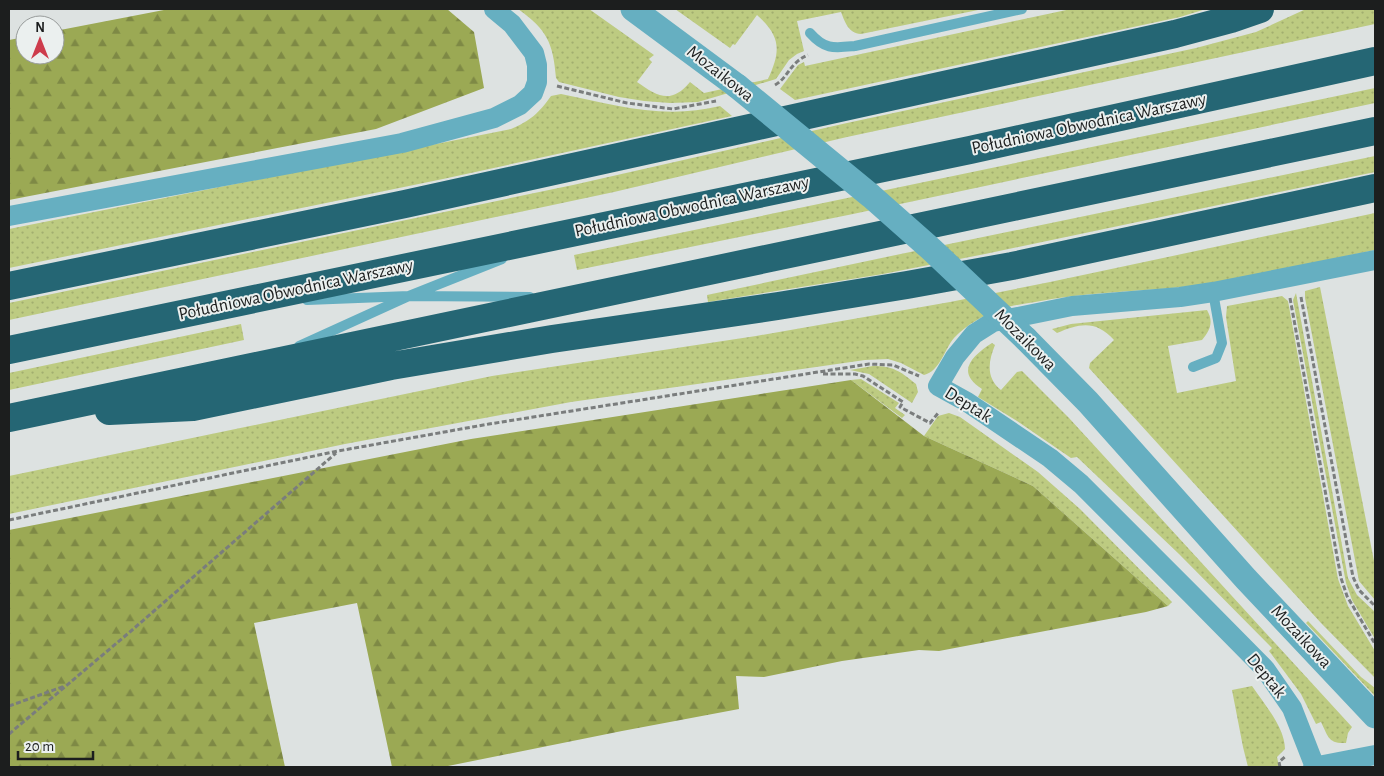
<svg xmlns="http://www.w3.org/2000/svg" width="1384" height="776" font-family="'Alegreya Sans',sans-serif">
<defs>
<pattern id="grass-dots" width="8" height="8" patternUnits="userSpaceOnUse" patternTransform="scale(1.25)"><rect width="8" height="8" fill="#bdcb81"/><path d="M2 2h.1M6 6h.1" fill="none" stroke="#a2ae6f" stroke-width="1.8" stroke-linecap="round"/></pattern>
<pattern id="forest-firs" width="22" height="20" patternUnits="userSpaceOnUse" patternTransform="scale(1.25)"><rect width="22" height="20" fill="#9ba954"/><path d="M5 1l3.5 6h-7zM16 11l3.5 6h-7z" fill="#7e8945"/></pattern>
</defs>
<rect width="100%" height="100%" fill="#dde2e1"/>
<path fill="url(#grass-dots)" d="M518,9H589L654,55L649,59L652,62L637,82C657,96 671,105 690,82L704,93L768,79C781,51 781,36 757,15L735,45L733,44L730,48L675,9H983L861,34C848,33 845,22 841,12L797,21L804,51L797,54L789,60L776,79L698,102L670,103L644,101L619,97L559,82L556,78C553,42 547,30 518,9Z
M1071,9H1206L1180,17L795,100L780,89L798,65L804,62L805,66Z
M1306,9H1375V24L847,137L614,192L9,320V303L573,185L847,123L1196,48L1256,32Z
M1375,88V103L853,214L577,270L574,255Z
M561,94C615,105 664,120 720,106L732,116L443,179L9,268V229L511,129C530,121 539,113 551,96Z
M1375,156V172L985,254L883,274L708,302L707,295L891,256Z
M1375,213V250C1311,263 1247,279 1182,287C1133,292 1084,292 1035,302C1024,304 1012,305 1002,309C984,315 967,324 954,338C944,350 940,371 924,375L901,363L888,359L865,360L571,402L345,444L9,514V476L492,376L756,336L950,302L1050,282Z
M1320,287L1375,566V600L1359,581L1305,298V291Z
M1296,293L1348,578L1357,595L1375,612V639L1352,600L1346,583L1293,300Z
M1282,296L1288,301L1338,579L1348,606L1375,651V678L1321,623L1089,368L1090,363L1114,340C1096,320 1080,323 1057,333L1052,329L1071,324L1207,310C1214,322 1210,330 1202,340L1168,346L1177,393L1236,381L1226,317L1227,306Z
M241,324L244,340L9,390V373Z
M992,343L995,345C988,362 986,378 1001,390L1017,372L1022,371L1069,418L1352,727L1348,733L1346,743C1328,744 1328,736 1321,722L1316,724L1301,694L1269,651L1272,648L1179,554L1077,457L1071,458L1017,421L978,397L982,389C955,372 972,356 992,343Z
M873,366C893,366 900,371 916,384L918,392L912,403L869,374L850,370Z
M861,379L899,403L895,408L905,415L902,418L851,380Z
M949,413L960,417L1038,472L1080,509L1172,602L1168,606L1033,486L924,436L938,416Z
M1308,621L1361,677L1375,688L1374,695L1306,623Z
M1252,686C1264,704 1285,727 1285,749L1277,757L1279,766L1248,767L1243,747L1232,690Z"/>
<path fill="url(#forest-firs)" d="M169,9H447L474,32L484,88L376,129L9,200V40L25,37V55H55V31Z
M851,380L924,436L1033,486L1168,606L1146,612L939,651L919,650L842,661L764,677L736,676L739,709L622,731L443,767H392L357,603L254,623L285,767H9V530L471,439Z"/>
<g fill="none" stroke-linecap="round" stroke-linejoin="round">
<path stroke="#7a7d7d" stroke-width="3" stroke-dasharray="5 2.5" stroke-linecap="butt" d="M775,85C789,77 789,63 808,55
M557,86L627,103L673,109L716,101
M1301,297L1353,577L1359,590L1375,606
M1290,298L1341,578L1347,596L1375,644
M823,374H855L863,376L903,402L900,407L930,423L939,412
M9,520L338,451L489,424L869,364L893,365L919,376
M9,706L65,686
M9,734L131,631L336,453
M1280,767L1279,762L1286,756"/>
<path stroke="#66afc1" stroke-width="10" d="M810,33C825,50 834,48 855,46L1022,9
M307,300L409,296L530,297
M299,346L409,296L502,259
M1193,367L1216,358L1222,343L1213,292"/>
<path stroke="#66afc1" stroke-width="20" d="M9,216L402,143L494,118L520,105L533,93L537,82V65L534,53L512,24L494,9
M1313,767L1375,755
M1315,767L1292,708L1265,669L1190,593L1081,484L1050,458L967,402L938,386L955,357L974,334L993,322L1072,306L1180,297L1213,292L1375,260"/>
<path stroke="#66afc1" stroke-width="25" d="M633,9L737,86
M1026,339L1088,402L1246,579L1375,716"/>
<path stroke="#256674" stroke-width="28" d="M9,286L405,204L1175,34L1231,19L1260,9
M9,350L970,150L1375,61
M109,411L193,407L391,366L552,339L778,306L907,285L1012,266L1375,188
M9,418L1375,131"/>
<path stroke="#66afc1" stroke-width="25" d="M737,86L871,196L931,249L1026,339"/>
</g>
<g text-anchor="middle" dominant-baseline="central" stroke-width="4" stroke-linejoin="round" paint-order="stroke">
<g font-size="18" fill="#1c1e1e" stroke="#ebf0ef">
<text transform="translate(720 74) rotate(38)">Mozaikowa</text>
<text transform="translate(1089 124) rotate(-12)">Południowa Obwodnica Warszawy</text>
<text transform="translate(692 207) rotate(-12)">Południowa Obwodnica Warszawy</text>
<text transform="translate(296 290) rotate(-12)">Południowa Obwodnica Warszawy</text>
<text transform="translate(1025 340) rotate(45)">Mozaikowa</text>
<text transform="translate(968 405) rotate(32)">Deptak</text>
<text transform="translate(1301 637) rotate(47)">Mozaikowa</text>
<text transform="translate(1266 676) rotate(51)">Deptak</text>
</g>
</g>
<rect width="1384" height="776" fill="none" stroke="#1c1e1e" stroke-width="20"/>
<g transform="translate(40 40)"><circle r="24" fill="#ebf0ef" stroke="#989c9b"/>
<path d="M0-4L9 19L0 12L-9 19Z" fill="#cd3c4c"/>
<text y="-8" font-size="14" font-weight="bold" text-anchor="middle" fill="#1c1e1e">N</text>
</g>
<path d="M18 751v8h75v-8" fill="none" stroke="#1c1e1e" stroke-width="2.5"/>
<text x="25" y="751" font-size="15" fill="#1c1e1e" stroke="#ebf0ef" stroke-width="4" paint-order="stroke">20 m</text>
</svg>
